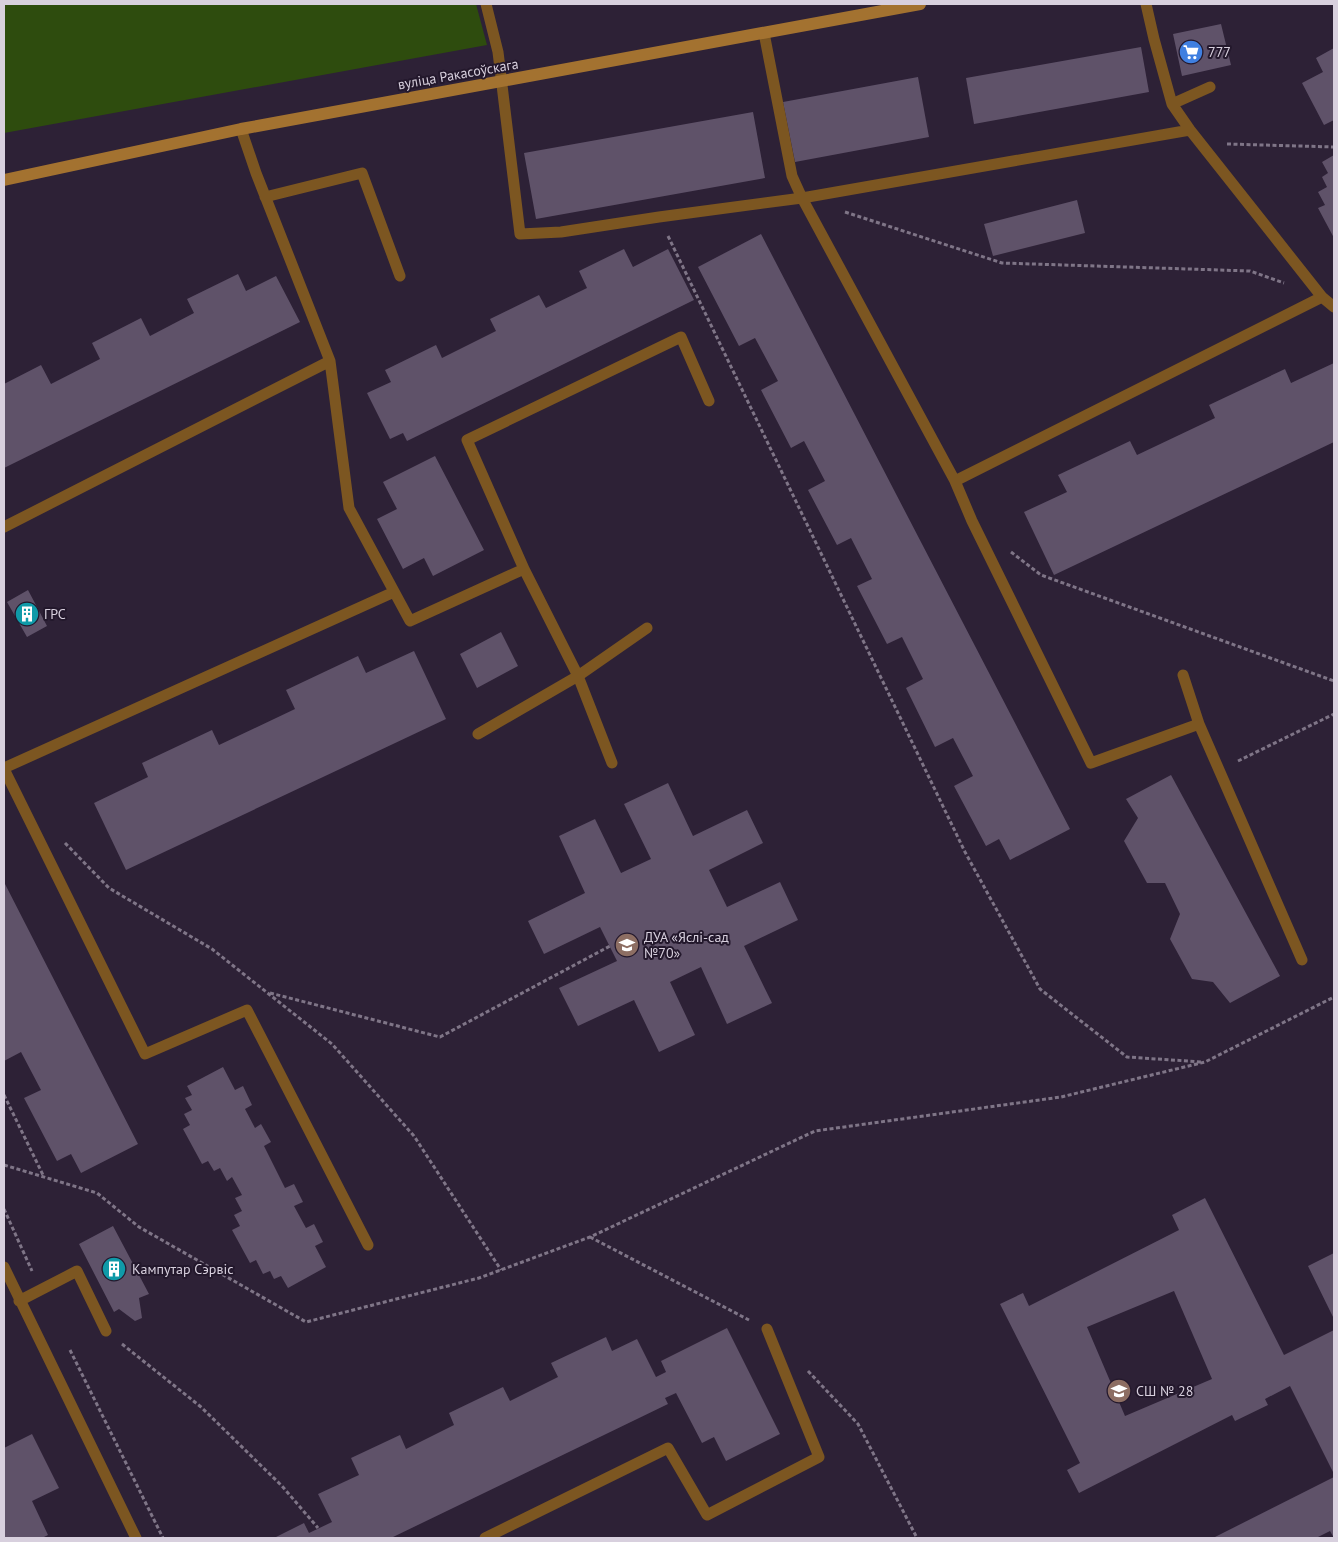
<svg xmlns="http://www.w3.org/2000/svg" width="1338" height="1542" font-family="'PT Sans',sans-serif">
<rect width="100%" height="100%" fill="#2d2136"/>
<path fill="#2e4c0e" d="M4,4H476L487,45L4,133Z"/>
<path fill="#5f5269" fill-rule="evenodd" d="M1221,24L1231,65L1182,76L1173,34Z
M1141,47L1149,92L974,124L966,78Z
M1334,48V120L1324,125L1302,83L1323,72L1316,58Z
M918,77L929,137L795,162L783,102Z
M753,112L765,178L536,219L524,153Z
M1334,155V238L1318,208L1325,205L1318,192L1327,187L1322,177L1328,173L1322,162Z
M1077,200L1085,233L993,256L984,224Z
M761,234L1070,829L1010,860L999,839L986,846L954,786L973,776L953,738L935,747L906,688L923,679L902,637L887,644L857,586L872,579L851,538L837,545L808,490L825,481L804,441L791,448L761,390L778,381L755,338L739,346L698,267Z
M624,249L633,267L668,249L694,300L407,441L403,433L390,439L367,393L391,382L385,370L436,345L442,358L496,331L490,319L539,295L546,308L587,288L579,271Z
M238,274L246,291L276,276L300,322L4,468V384L41,365L51,384L100,359L92,343L141,318L150,336L194,313L187,299Z
M1334,363V442L1054,575L1024,512L1067,492L1058,475L1130,441L1137,455L1215,418L1209,405L1285,369L1291,383Z
M435,456L484,550L433,576L424,558L403,569L377,519L397,509L383,482Z
M28,590L47,626L27,637L7,602Z
M501,632L518,666L477,688L460,654Z
M414,651L446,719L126,870L94,803L148,777L142,763L212,730L219,745L295,709L286,690L358,656L366,673Z
M1171,775L1280,976L1230,1003L1213,982L1192,979L1170,939L1180,914L1165,883H1147L1124,841L1138,818L1126,799Z
M668,783L693,836L747,810L763,843L709,870L727,907L780,882L798,920L744,946L772,1003L727,1024L701,967L670,982L695,1035L659,1052L634,1000L578,1026L559,988L617,961L600,927L544,954L528,921L585,893L559,836L595,819L621,873L651,859L624,804Z
M4,882L138,1144L81,1173L71,1154L57,1161L24,1098L41,1090L21,1052L4,1061Z
M223,1067L235,1090L243,1086L252,1105L245,1109L255,1128L261,1124L271,1142L264,1146L285,1188L294,1184L303,1202L294,1206L306,1228L314,1224L323,1242L315,1246L326,1267L288,1288L281,1276L274,1279L270,1271L263,1274L256,1260L250,1263L232,1230L240,1226L234,1215L242,1211L235,1198L242,1195L232,1177L227,1181L220,1168L214,1171L208,1161L202,1164L183,1129L190,1125L184,1114L192,1110L185,1098L192,1095L187,1086Z
M1205,1198L1284,1355L1334,1330V1474L1290,1386L1265,1399L1268,1405L1235,1421L1232,1415L1079,1493L1067,1470L1080,1463L1000,1304L1023,1293L1029,1306L1179,1230L1172,1215ZM1174,1291L1212,1379L1125,1416L1087,1327Z
M113,1226L149,1294L139,1298L142,1318L135,1321L119,1309L114,1312L79,1244Z
M1334,1253V1319L1308,1266Z
M727,1328L780,1434L726,1461L714,1437L702,1443L676,1393L665,1398L668,1404L391,1538H274L304,1523L309,1533L332,1522L318,1494L359,1475L351,1458L400,1435L406,1449L454,1425L449,1413L503,1387L510,1401L558,1377L551,1363L606,1337L612,1351L637,1339L656,1377L666,1372L661,1361Z
M32,1434L59,1488L32,1501L48,1535L42,1538H4V1448Z
M1334,1477V1538L1330,1531L1316,1538H1213Z"/>
<g fill="none" stroke-linecap="round" stroke-linejoin="round">
<path stroke="#7f7587" stroke-width="3" stroke-dasharray="4 2.5" stroke-linecap="butt" d="M1227,144L1334,147
M845,212L1002,263L1250,271L1284,283
M668,236L965,852L1040,989L1127,1057L1202,1062
M1011,552L1041,575L1334,681
M1238,761L1334,714
M65,843L109,888L212,949L332,1044L414,1136L501,1270
M270,993L440,1037L610,946
M4,1095L43,1175
M4,1165L97,1193L139,1227L306,1322L479,1278L590,1237L815,1131L1061,1097L1205,1062L1334,997
M4,1209L32,1271
M590,1237L749,1320
M122,1344L201,1407L282,1486L318,1528
M70,1350L163,1538
M808,1371L858,1424L917,1538"/>
<path stroke="#7c5621" stroke-width="11" d="M486,4L498,52L520,234L561,232L659,217L802,198L1190,130
M1146,4L1154,39L1172,104L1190,130L1322,297
M764,33L792,176L802,198L955,481L972,521L1091,763L1199,724L1302,960
M1172,104L1210,87
M265,197L362,173L400,276
M330,361L349,508L410,621L524,569L467,440L681,337L709,401
M955,481L1322,297L1334,307
M4,527L330,361L256,173L241,129
M1183,675L1199,724
M478,734L578,676L524,569
M612,763L578,676L647,628
M4,768L394,592
M4,769L145,1054L247,1010L368,1245
M4,1267L136,1538
M19,1301L77,1271L106,1331
M485,1538L668,1448L707,1515L819,1457L767,1329"/>
<path stroke="#a37230" stroke-width="12" d="M4,180L241,129L920,4"/>
</g>
<defs>
<g id="supermarket-disc" transform="scale(1.25)"><circle r="9.5" fill="#3f7fe0" stroke="#23182c"/><path d="M-6-5.5h2.5l.6 2H6L4.5 2H-2.5L-4.4-4H-6ZM-1.5 3.2a1.3 1.3 0 1 0 .1 0ZM3 3.2a1.3 1.3 0 1 0 .1 0Z" fill="#fff"/></g>
<g id="building-disc" transform="scale(1.25)"><circle r="9.5" fill="#0f9aa8" stroke="#23182c"/><path d="M-4-6H4V6H1V3H-1V6H-4ZM-2.5-4.3h1.7v1.8h-1.7ZM.8-4.3h1.7v1.8H.8ZM-2.5-1h1.7V.8h-1.7ZM.8-1h1.7V.8H.8Z" fill="#fff"/></g>
<g id="school-disc" transform="scale(1.25)"><circle r="9.5" fill="#8d6e63" stroke="#23182c"/><path d="M0-5L7-2L0 1L-7-2ZM-4 1L0 2.5L4 1V4Q0 6-4 4Z" fill="#fff"/></g>
</defs>
<g fill-rule="evenodd">
<use href="#supermarket-disc" x="1191" y="52"/>
<use href="#building-disc" x="27" y="614"/>
<use href="#school-disc" x="627" y="945"/>
<use href="#building-disc" x="114" y="1269"/>
<use href="#school-disc" x="1119" y="1391"/>
</g>
<g text-anchor="middle" dominant-baseline="central" stroke-width="4" stroke-linejoin="round" paint-order="stroke">
<g font-size="14" fill="#d8d0de" stroke="#23182c" text-anchor="start">
<text x="1208" y="52">777</text>
<text x="44" y="614">ГРС</text>
<text x="644" y="937">ДУА «Яслі-сад<tspan x="644" dy="16">№70»</tspan></text>
<text x="132" y="1269">Кампутар Сэрвіс</text>
<text x="1136" y="1391">СШ № 28</text>
</g>
<g font-size="14" fill="#d8d0de" stroke="#23182c">
<text transform="translate(458 74) rotate(-10)">вуліца Ракасоўскага</text>
</g>
</g>
<rect width="1338" height="1542" fill="none" stroke="#d8d0de" stroke-width="10"/>
</svg>
